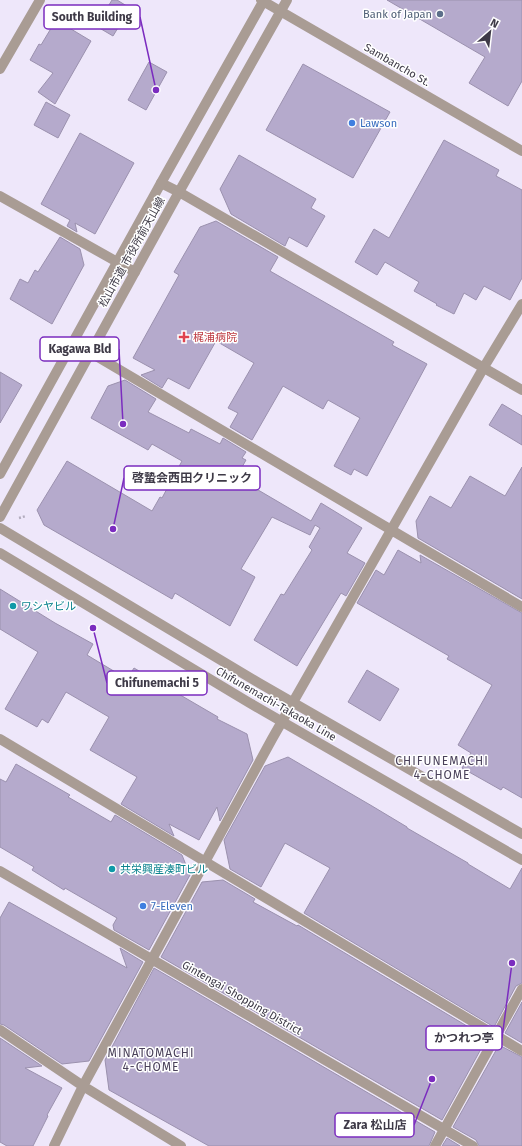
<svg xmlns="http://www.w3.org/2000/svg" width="522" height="1146" font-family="'Fira Sans','Noto Sans JP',sans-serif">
<rect width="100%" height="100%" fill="#eee7fa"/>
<path fill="#b5aacc" stroke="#9b91ae" d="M112,0H117L130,8L113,36L96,26Z
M387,0H522V81L508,106L469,83L485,57Z
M56,20L91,41L55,104L38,92L53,73L30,60L39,44L41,45Z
M149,62L167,72L146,110L128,100Z
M303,64L390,112L353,178L266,130Z
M46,102L70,115L58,138L34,125Z
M80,133L134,163L95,234L75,223L77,232L67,226L70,220L41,204Z
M444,140L499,170L496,176L522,190V278L510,300L484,286L476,300L464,293L454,314L436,305L437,304L414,291L419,282L385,262L377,275L355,262L374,229L389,238Z
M239,155L316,199L311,208L325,216L307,247L289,237L285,246L231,214L220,189Z
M216,221L278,257L270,271L394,342L392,345L427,364L367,476L354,469L351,475L334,466L360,418L328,400L323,409L283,386L252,440L230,427L238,413L228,408L254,363L216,341L189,389L168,378L162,388L141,375L155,370L133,358L179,275L174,272L200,227Z
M60,237L80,249L84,265L52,324L10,299L20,279L28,283L35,270L38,272Z
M0,372L22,385L0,423Z
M125,380L156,399L148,412L189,433L191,429L220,444L223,438L246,452L242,458L246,460L237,476L253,486V487L311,521L321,503L362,528L347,553L365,563L346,596L341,593L297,666L254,640L281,594L284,595L312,550L309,547L320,528L315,525L310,535L272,517L241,569L255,577L230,626L175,593L172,599L44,525L37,510L67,461L152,511L160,497L162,498L182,461L152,444L148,450L91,418L108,386Z
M502,404L522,416V445L489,425Z
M522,467V599L418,538L416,521L430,496L451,508L470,476L505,496Z
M398,550L421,563L420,555L522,613V798L503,787L501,790L462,768L471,753L458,745L492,685L447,659L449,656L357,603L376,570L384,575Z
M0,589L55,623L93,644L87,655L127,679L134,668L218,717L217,719L247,734L253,760L220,821L217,807L199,840L169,824L174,836L121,804L137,777L90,750L109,717L66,692L48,723L42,719L37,727L5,709L38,652L0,629Z
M367,670L399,689L380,721L348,702Z
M288,757L372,806L407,827V828L468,863V864L510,889L522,868V983L516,986L494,1027L304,913L330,868L285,843L261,887L230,869L224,840L265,766Z
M16,764L70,795L68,797L111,822L115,815L182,855L190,875L149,950L114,930L113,925L117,918L65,888L64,890L32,870L34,867L0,847V779L6,782Z
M223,880L255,899L253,902L297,926L298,925L487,1038L442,1120L161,957L202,882Z
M9,902L127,968L120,948L143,962L89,1061L62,1064L4,1025L0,1024V918Z
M154,968L435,1132L429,1146H209L109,1090L105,1060Z
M522,1002V1043L505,1033Z
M0,1038L42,1066L25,1068L62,1088L47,1115L48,1116L33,1146H7L0,1142Z
M499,1045L522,1057V1146H479L476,1140L453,1127Z
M447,1138L460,1146H442Z"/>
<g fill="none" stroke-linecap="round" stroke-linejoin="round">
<path stroke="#b2acbd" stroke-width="2.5" stroke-dasharray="2 2" stroke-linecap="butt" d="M19,518L26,516"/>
<path stroke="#a99c94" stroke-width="10" d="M0,871L473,1146"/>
<path stroke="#a99c94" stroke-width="10" d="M0,69L40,0
M161,183L179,192L522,390
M0,196L135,272
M73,344L91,353L522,607
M0,739L522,1051
M0,1030L83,1086L181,1146
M54,1146L83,1086L272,739L484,367L522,304
M435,1146L522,989"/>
<path stroke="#a99c94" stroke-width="10" d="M261,0L522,151
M0,474L161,183L264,0
M0,517L179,192L287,0
M0,528L259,683L522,834
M0,553L248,702L522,860"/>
</g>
<circle fill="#5c6f8a" stroke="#fff" stroke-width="1.5" cx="440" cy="14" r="4"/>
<g fill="#3f7fe0" stroke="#fff" stroke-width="1.5">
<circle cx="352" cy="123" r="4"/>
<circle cx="143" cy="906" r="4"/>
</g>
<path fill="#e0444e" stroke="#fff" stroke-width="1.5" d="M182 331h4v4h4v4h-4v4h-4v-4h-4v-4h4z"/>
<g fill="#0f9aa8" stroke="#fff" stroke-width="1.5">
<circle cx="13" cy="606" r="4"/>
<circle cx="112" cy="869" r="4"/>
</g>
<g text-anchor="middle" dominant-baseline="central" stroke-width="3" stroke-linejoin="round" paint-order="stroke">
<g font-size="11" fill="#4e5e75" stroke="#fff" text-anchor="end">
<text x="432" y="14">Bank of Japan</text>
</g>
<g font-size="11" fill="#3e3a47" stroke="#fff">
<text transform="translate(397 65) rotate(30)">Sambancho St.</text>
<text transform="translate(132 252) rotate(-61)">松山市道 市役所前天山線</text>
<text transform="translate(276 704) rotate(30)">Chifunemachi-Takaoka Line</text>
<text transform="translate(242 998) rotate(30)">Gintengai Shopping District</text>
</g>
<g font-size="11" fill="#366cbe" stroke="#fff" text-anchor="start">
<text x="360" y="123">Lawson</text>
<text x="151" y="906">7-Eleven</text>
</g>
<g font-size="11" fill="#be3a42" stroke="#fff" text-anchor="start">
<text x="193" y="337">梶浦病院</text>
</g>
<g font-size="11" fill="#0d838f" stroke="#fff" text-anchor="start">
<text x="21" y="606">ワシヤビル</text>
<text x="120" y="869">共栄興産湊町ビル</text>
</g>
<g font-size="12" letter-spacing="1" fill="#4a415a" stroke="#fff">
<text x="442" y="761">CHIFUNEMACHI<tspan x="442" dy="14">4-CHOME</tspan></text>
<text x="151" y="1053">MINATOMACHI<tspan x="151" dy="14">4-CHOME</tspan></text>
</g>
</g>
<path fill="none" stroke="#7b2cbf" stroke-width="1.5" d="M156 90L140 17M123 424L119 349M113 529L124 478M93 628L107 683M512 963L502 1038M432 1079L414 1125"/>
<g fill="#7b2cbf" stroke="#fff" stroke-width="1.5">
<circle cx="156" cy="90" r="4"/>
<circle cx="123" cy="424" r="4"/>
<circle cx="113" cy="529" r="4"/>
<circle cx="93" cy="628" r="4"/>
<circle cx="512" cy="963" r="4"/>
<circle cx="432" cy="1079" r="4"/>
</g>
<g fill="#fff" stroke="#7b2cbf" stroke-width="1.5">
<rect x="44" y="5" width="96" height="24" rx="4"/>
<rect x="40" y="337" width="79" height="24" rx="4"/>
<rect x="124" y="466" width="136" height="24" rx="4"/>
<rect x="107" y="671" width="100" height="24" rx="4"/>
<rect x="426" y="1026" width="76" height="24" rx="4"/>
<rect x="335" y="1113" width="79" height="24" rx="4"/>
</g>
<g font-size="12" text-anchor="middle" font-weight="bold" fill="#3e3a47">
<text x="92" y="21">South Building</text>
<text x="80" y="353">Kagawa Bld</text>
<text x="192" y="482">啓蟄会西田クリニック</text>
<text x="157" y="687">Chifunemachi 5</text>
<text x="464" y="1042">かつれつ亭</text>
<text x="375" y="1129">Zara 松山店</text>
</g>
<g transform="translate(490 32) rotate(28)" stroke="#ffffff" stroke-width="3" paint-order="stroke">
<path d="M0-3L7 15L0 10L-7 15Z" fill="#3e3a47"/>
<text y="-6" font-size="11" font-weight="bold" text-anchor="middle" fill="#3e3a47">N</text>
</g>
</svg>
